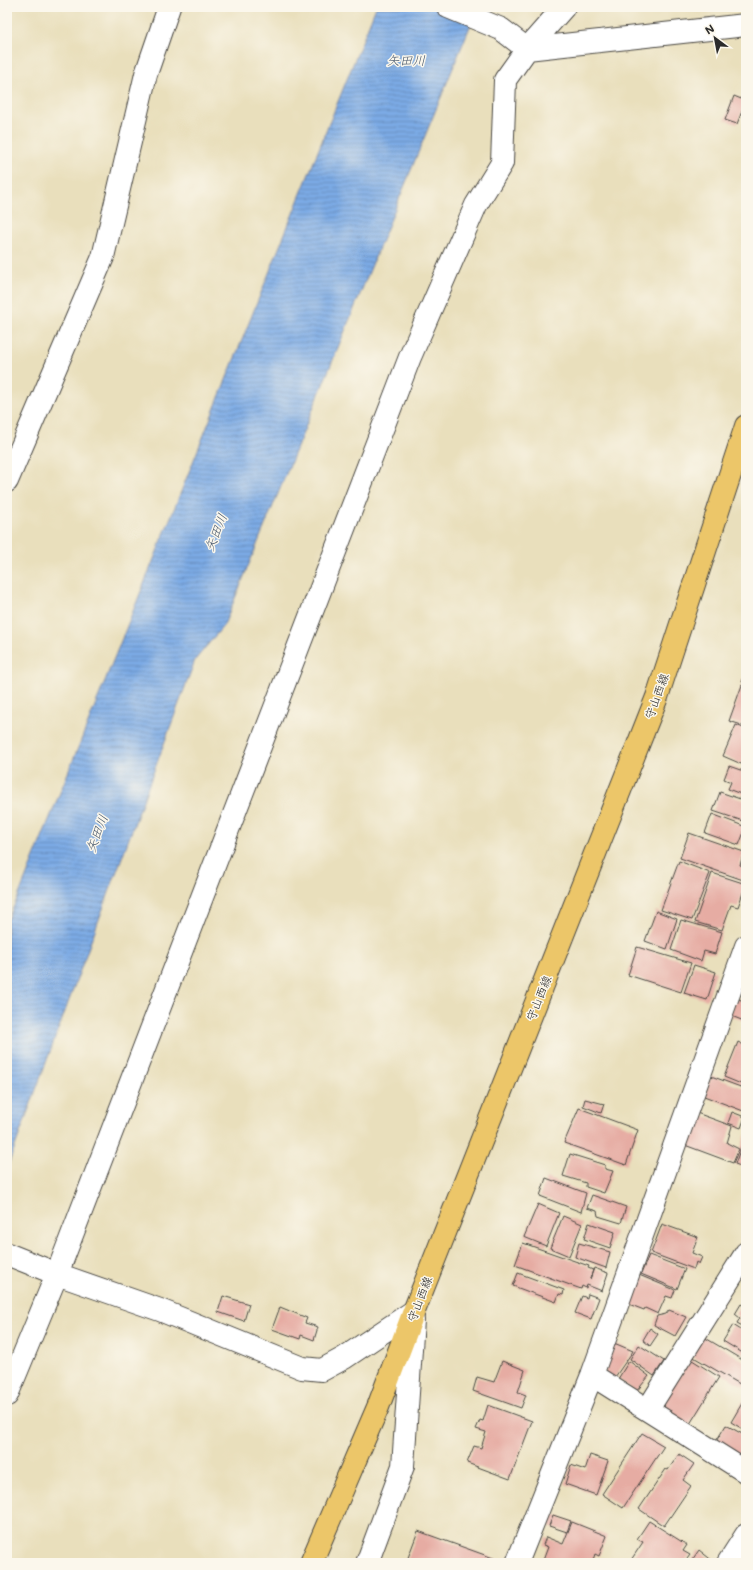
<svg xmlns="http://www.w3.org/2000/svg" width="753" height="1570" font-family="Mali,'Klee One',sans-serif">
<defs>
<pattern id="water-rules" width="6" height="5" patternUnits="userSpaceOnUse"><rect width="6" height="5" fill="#7caae5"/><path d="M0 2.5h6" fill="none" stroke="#668bba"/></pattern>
</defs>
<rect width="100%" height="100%" fill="#fbf7ec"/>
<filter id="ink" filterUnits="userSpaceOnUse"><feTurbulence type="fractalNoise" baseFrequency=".025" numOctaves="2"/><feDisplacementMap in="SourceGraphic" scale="8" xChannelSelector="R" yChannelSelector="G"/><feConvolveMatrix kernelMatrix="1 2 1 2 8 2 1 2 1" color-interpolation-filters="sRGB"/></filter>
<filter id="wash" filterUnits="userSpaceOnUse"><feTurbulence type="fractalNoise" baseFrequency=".012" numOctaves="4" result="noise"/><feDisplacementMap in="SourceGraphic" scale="16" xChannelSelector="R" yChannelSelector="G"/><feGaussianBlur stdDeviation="0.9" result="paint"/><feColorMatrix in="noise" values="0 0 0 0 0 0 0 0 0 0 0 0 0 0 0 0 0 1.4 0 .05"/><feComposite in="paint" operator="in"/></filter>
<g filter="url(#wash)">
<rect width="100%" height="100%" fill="#e9dfbc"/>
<path fill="url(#water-rules)" stroke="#546a88" d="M376,7H478L224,625L195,660L7,1168V921L18,897Z"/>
<g id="blocks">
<path fill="#e6aca3" d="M734,96L746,101L737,124L725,120Z
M746,671V683L742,682Z
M742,685L746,686L745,726L729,721Z
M736,725L746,729V766L723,756Z
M729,766L746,772V796L728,789L731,782L724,779Z
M720,792L746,801V822L713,811Z
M712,814L746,827L739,845L705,833Z
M689,833L744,852L740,865L746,867V881L680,858Z
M679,861L710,873L692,920L661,910Z
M712,873L746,884L738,907L731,905L722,930L695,922Z
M656,911L677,919L667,949L645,941Z
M681,920L722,932L715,954L704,951L701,961L671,950Z
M637,947L691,963L681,992L628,975Z
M694,965L716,972L707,1000L684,993Z
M736,998L746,1002V1016L744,1021L729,1015Z
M738,1042L746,1046V1086L724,1077Z
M711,1076L746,1089V1112L704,1096Z
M585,1099L604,1104L601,1113L583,1106Z
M579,1108L638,1130L626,1165L564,1143Z
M694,1112L732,1126L727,1143L739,1149L733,1163L682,1144Z
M732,1112L745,1117L741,1128L728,1123Z
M746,1134V1168L735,1164Z
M570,1154L605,1165V1169L613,1171L604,1193L586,1187V1183L563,1176Z
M546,1178L586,1193L581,1212L540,1196Z
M592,1195L626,1207L621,1223L598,1216L597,1211L587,1208Z
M538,1204L559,1213L546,1246L524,1237Z
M563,1216L582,1224L569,1256L550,1248Z
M589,1223L615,1232L610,1248L584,1239Z
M662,1224L698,1237L692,1253L702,1257L699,1264L696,1262L694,1269L651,1253Z
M523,1243L589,1266L588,1268L593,1270L590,1279L594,1268L608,1273L602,1291L587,1285L586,1288L582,1286L581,1289L515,1265Z
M579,1243L610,1252L606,1268L575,1257Z
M649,1255L685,1269L677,1289L641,1274Z
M518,1273L564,1290L563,1295L559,1294L556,1302L513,1286Z
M639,1275L675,1290L672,1298L666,1296L658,1314L645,1308L644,1310L626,1303Z
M588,1294L599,1298L591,1319L575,1313L582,1296L587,1298Z
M223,1296L249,1304L244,1321L218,1312Z
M741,1304L746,1307V1328L737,1323L740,1318L735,1314Z
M280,1307L307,1318L305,1323L318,1327L314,1340L301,1335L300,1339L272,1329Z
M669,1310L686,1317L675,1336L654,1325L657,1316L666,1314Z
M733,1325L746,1333V1355L723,1341Z
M650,1328L658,1334L650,1346L643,1340Z
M702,1336L746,1362V1385L745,1387L690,1355Z
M614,1343L633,1351L613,1380L606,1375L604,1367Z
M639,1345L664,1361L654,1376L630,1359Z
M689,1358L719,1377L688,1427L664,1411L665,1395Z
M502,1361L525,1370L518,1392L526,1395L521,1408L473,1391L477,1377L494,1382Z
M629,1361L649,1376L636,1392L618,1379Z
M744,1400L746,1401V1431L731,1422Z
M488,1405L532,1421L510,1479L467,1463L474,1446L481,1448L486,1432L476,1429L480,1420L483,1421Z
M726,1425L746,1436V1461L715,1443Z
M642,1433L664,1446L623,1508L602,1494Z
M679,1454L694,1464L683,1480L691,1486L664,1526L639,1509L666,1469L668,1470Z
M590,1455L608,1461L596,1495L565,1484L571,1465L585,1470Z
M553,1515L571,1521L567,1532L549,1526Z
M649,1521L687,1545L683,1551L690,1555L684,1563H636L631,1560L643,1542L637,1539Z
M572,1522L607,1536L599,1556L595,1554L592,1563H542L548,1547L543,1545L546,1537L563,1544Z
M418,1531L496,1559L494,1563H406Z
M699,1550L714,1562L713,1563H690Z"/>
</g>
</g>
<g filter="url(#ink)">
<use href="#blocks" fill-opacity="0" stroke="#484641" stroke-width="1"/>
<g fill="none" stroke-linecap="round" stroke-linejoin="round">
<g stroke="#484641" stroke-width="24">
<path id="minor" d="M448,7L501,29L527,49L746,25
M7,481L103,257L146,74L169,7
M7,1254L57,1274L160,1310L302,1368L322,1370L344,1358L414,1311
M592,1375L746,1472
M7,1395L57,1274L410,357L476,205L502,163L505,80L527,49L564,7
M648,1409L746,1253
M367,1563L403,1466L413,1320
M517,1563L592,1375L746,946
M728,1563L746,1535"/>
</g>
<g stroke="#484641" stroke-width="24">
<path id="major" d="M311,1563L378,1407L414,1311L657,697L746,426"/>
</g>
<use href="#minor" stroke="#fff" stroke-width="22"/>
<use href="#major" stroke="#ecc669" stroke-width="22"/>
</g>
</g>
<g text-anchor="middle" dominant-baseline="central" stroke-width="3" stroke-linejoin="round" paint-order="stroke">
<g font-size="12" fill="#2b2b2b" stroke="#fbf7ec">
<text transform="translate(656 696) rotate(-70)">守山西線</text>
<text transform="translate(538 998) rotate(-68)">守山西線</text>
<text transform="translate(419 1299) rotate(-69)">守山西線</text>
</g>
<g font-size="13" font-style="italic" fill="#47576c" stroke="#fbf7ec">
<text x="406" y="59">矢田川</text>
<text transform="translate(215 532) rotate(-68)">矢田川</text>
<text transform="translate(96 833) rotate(-69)">矢田川</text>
</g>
</g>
<rect width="753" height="1570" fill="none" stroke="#fbf7ec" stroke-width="24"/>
<g transform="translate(715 38) rotate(328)" stroke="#fbf7ec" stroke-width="3" paint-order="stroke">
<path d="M0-3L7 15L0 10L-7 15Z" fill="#2b2b2b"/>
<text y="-6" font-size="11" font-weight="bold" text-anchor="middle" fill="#2b2b2b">N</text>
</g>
</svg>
